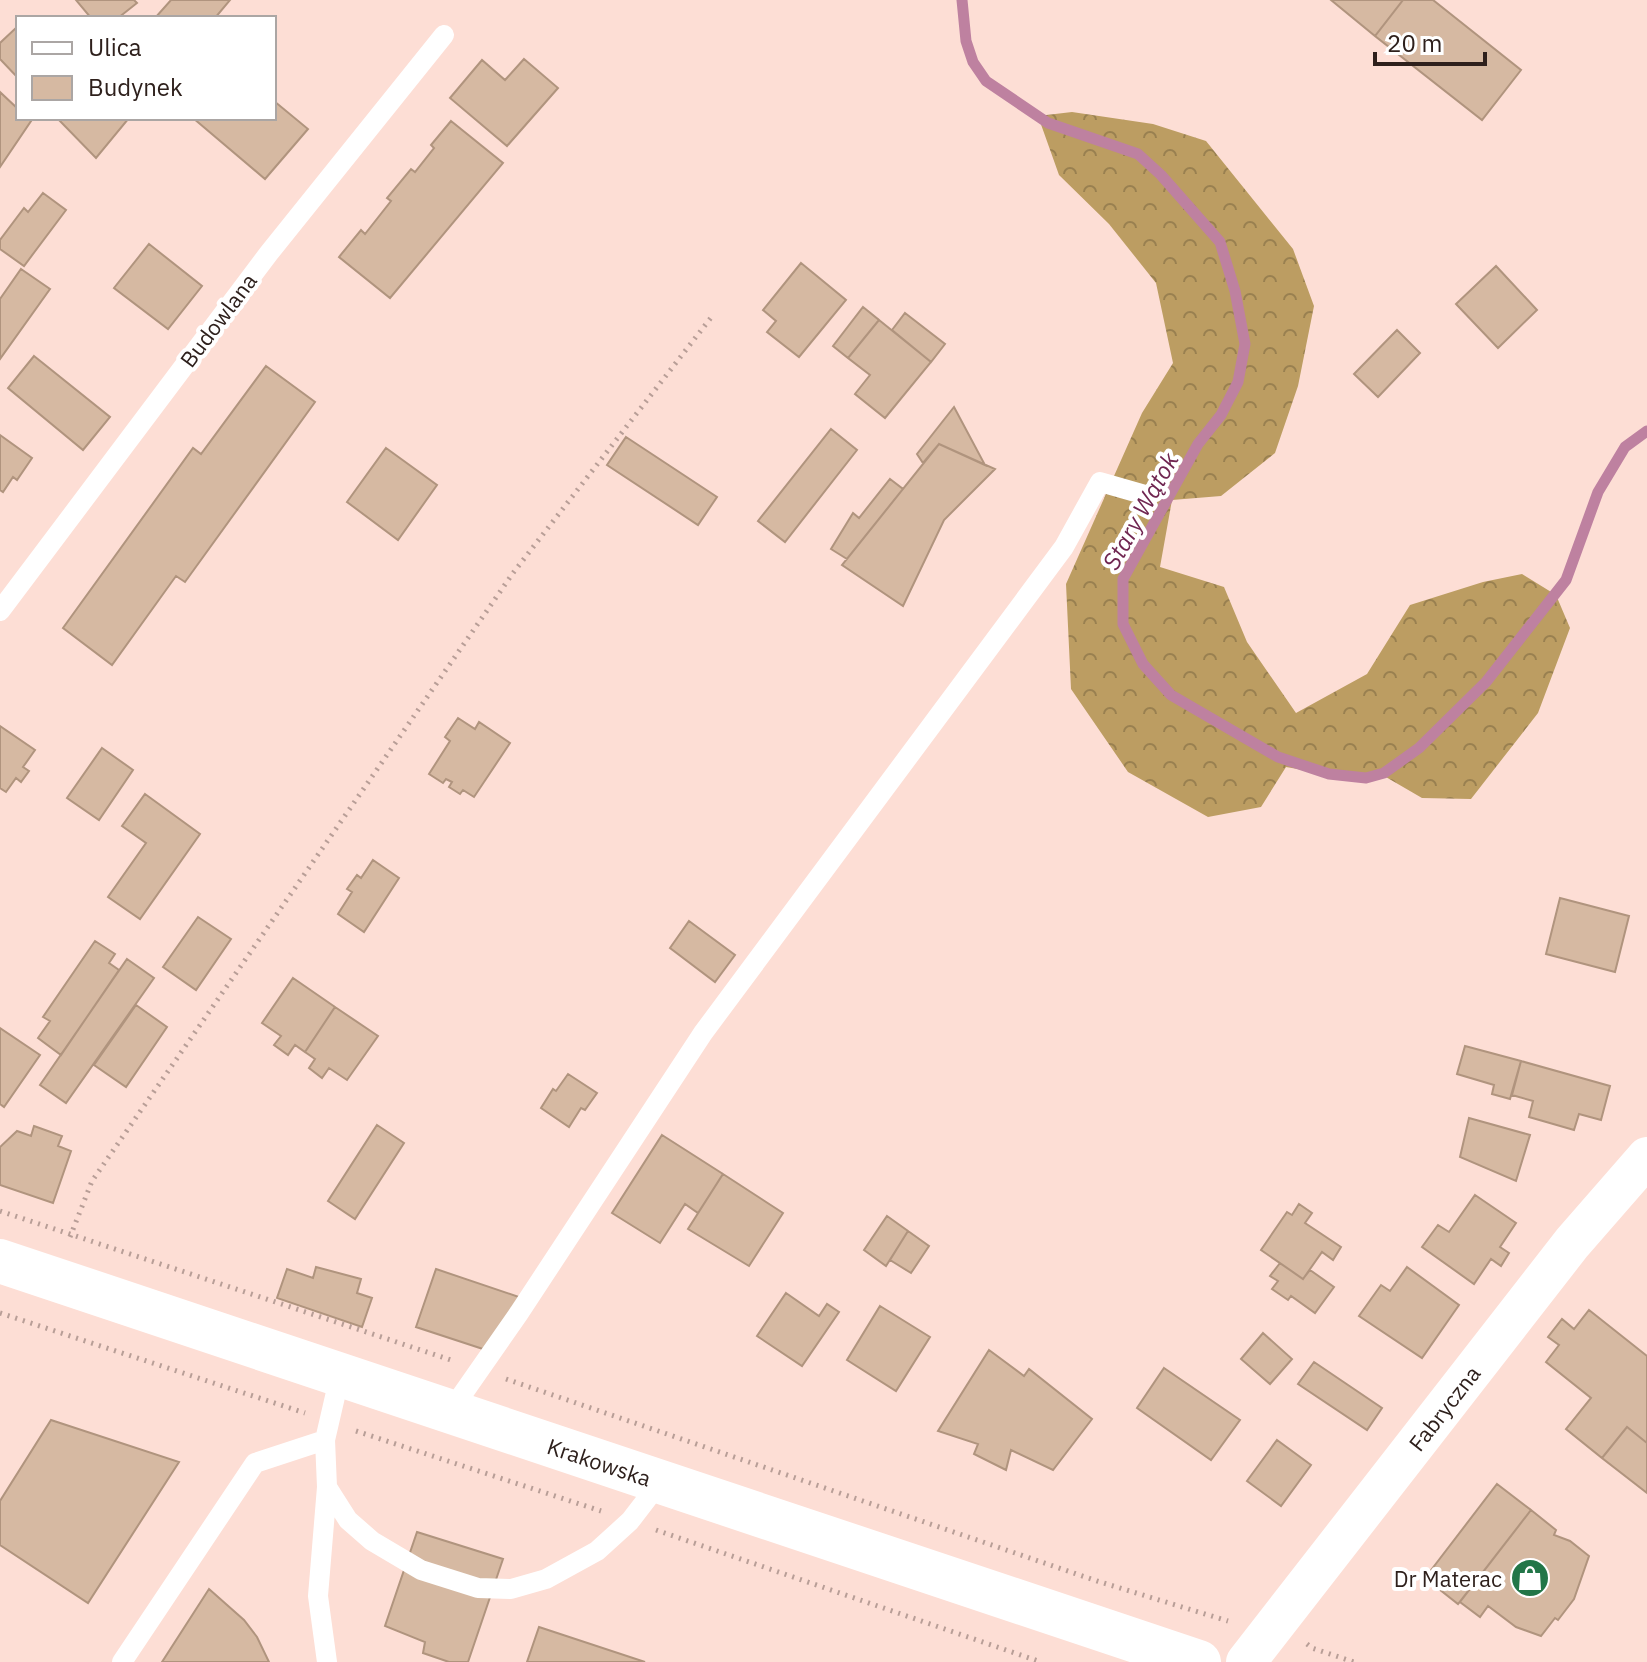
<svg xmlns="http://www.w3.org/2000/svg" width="1647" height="1662" font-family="'IBM Plex Sans',sans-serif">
<defs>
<pattern id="forest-crowns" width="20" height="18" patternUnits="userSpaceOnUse" patternTransform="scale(2)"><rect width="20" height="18" fill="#bc9d62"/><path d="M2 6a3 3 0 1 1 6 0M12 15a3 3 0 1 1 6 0" fill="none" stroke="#998050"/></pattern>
</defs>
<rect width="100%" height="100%" fill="#fdded5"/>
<path fill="url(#forest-crowns)" d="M1072,112L1153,124L1206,141L1293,249L1314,306L1298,386L1275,453L1221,496L1172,500L1160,567L1224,587L1247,642L1296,713L1367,674L1410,605L1483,582L1522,574L1556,595L1570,628L1538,713L1471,799L1422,798L1379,773L1367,781L1286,767L1261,807L1208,817L1128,772L1071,689L1066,584L1142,413L1173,363L1156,283L1109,224L1059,175L1038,116Z"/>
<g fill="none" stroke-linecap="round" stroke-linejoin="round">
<path stroke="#be81a0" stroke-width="11" d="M962,0L966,41L973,62L986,81L1048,123L1138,154L1161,175L1220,242L1235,291L1245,344L1238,382L1221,415L1198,444L1123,579V624L1143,664L1171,695L1278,757L1329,774L1366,778L1384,773L1419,748L1486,682L1566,580L1598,492L1625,447L1647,431"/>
</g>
<path fill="#d6b9a2" stroke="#b0947e" stroke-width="2" d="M76,0H134L137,3L118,18H91Z
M171,0H230L215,18H155Z
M1331,0H1403L1375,36Z
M1403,0H1433L1521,70L1482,120L1375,36Z
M18,26V78L0,59V43Z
M524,59L558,88L507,146L450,98L482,60L505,80Z
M0,92L18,109V118H28L31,121L0,167Z
M274,101L308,129L265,179L193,118H274Z
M57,118H129L96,158Z
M451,121L503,163L390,298L339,257L361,230L365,234L391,201L387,198L411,169L415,172L434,148L431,145Z
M43,193L66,210L24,266L0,249V240L24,208L28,212Z
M149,244L202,286L168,329L114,288Z
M801,263L846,300L799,357L767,332L776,321L763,310Z
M1496,266L1537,310L1498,348L1456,304Z
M21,269L50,289L0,359V299Z
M863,307L879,320L848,358L833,346Z
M905,313L945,344L931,362L892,330Z
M879,320L931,362L885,418L855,394L870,375L848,358Z
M1397,330L1420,353L1378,397L1354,374Z
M34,356L110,417L83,450L8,388Z
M266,366L315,402L185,582L176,576L112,665L63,628L193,448L201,454Z
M954,407L985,465L939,444L923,463L917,454Z
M831,429L857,450L785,542L758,521Z
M0,435L32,458L17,480L13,477L3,492L0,490Z
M626,437L717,497L698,525L607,465Z
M939,444L995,469L944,520L903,606L842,565Z
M386,448L437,485L398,540L347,502Z
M890,479L903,489L847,559L831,549L853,513L859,518Z
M458,718L475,729L479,722L510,743L474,797L463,790L460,794L449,787L452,782L446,779L443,783L429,774L450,741L445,737Z
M0,726L35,750L23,767L29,771L21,782L16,778L6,792L0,788Z
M102,748L133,770L99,820L67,798Z
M145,794L200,834L140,919L108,897L146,843L122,826Z
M373,860L399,878L364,932L338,914L352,892L347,889L357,875L361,878Z
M1560,898L1629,916L1615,972L1546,954Z
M198,917L231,939L196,990L163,967Z
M689,921L735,955L715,982L670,948Z
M95,941L115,954L109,963L119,970L61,1055L38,1038L50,1021L43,1017Z
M127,959L154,978L66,1103L40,1085Z
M293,978L335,1007L305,1052L295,1045L288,1055L274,1045L281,1036L262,1023Z
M136,1005L167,1027L126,1087L94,1065Z
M335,1007L378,1036L347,1080L329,1068L322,1078L309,1068L315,1059L305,1052Z
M0,1028L40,1055L4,1107L0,1104Z
M1465,1046L1521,1061L1510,1099L1492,1094L1494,1085L1457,1074Z
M1521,1061L1610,1086L1601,1120L1579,1114L1574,1130L1529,1117L1533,1101L1512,1095Z
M568,1074L597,1093L585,1110L581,1108L569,1127L541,1108L553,1089L556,1091Z
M1469,1118L1530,1135L1516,1181L1460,1157Z
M377,1125L404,1143L355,1219L328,1201Z
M34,1126L62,1136L58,1146L71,1151L53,1203L0,1185V1147L17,1131L31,1136Z
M662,1135L723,1174L698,1213L685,1204L660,1243L612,1213Z
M723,1174L783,1213L749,1266L688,1229Z
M1475,1195L1516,1223L1500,1247L1509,1253L1501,1266L1491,1259L1474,1284L1422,1247L1438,1225L1449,1232Z
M1299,1204L1312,1213L1305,1223L1341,1247L1333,1260L1322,1252L1303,1279L1261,1250L1287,1212L1292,1215Z
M887,1216L908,1231L886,1266L864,1250Z
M908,1231L929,1246L911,1273L890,1260Z
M1280,1263L1303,1279L1310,1270L1334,1287L1315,1313L1291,1296L1288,1300L1272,1289L1278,1281L1270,1276Z
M316,1267L361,1279L357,1293L372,1298L362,1327L277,1298L287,1269L313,1278Z
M1407,1267L1459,1305L1422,1358L1359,1316L1381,1285L1390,1291Z
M436,1269L519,1297L486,1350L416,1327Z
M786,1293L819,1316L827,1304L839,1312L802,1366L757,1336Z
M880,1306L930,1337L896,1391L847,1360Z
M1589,1310L1647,1356V1443L1627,1427L1602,1458L1566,1429L1591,1398L1546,1362L1559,1345L1548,1337L1562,1319L1574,1329Z
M1263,1333L1292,1359L1270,1384L1241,1359Z
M989,1350L1024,1376L1029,1369L1092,1419L1053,1470L1011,1450L1006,1470L974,1454L978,1444L938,1431Z
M1314,1362L1382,1408L1367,1430L1298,1384Z
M1164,1368L1240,1420L1211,1460L1137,1408Z
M51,1420L179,1462L88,1603L0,1545V1501Z
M1627,1427L1647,1443V1493L1602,1458Z
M1277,1440L1311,1465L1281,1506L1247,1481Z
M1497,1484L1531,1510L1458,1604L1425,1578Z
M1531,1510L1556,1530L1554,1535L1570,1541L1589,1556L1574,1599L1558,1620L1555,1618L1541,1636L1516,1627L1488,1606L1480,1617L1460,1602Z
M417,1532L503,1559L468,1662H449L423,1653L425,1642L385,1626Z
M209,1589L244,1620L257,1637L269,1662H162Z
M539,1627L645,1662H527Z"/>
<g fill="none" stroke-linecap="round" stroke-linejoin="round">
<path stroke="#b89e97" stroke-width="5" stroke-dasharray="2 6" stroke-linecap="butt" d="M0,1211L451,1360
M70,1237L92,1181L513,573L713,315
M0,1313L305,1413
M506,1379L1097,1581L1228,1621
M356,1431L601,1511
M656,1530L1041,1662
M1307,1644L1312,1648L1354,1662"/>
<path stroke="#fff" stroke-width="20" d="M0,611L269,253L444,35
M450,1412L519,1313L703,1033L1064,547L1100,482L1149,496
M327,1487L348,1520L372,1541L421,1570L478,1588L511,1589L546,1579L597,1551L630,1521L660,1482
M122,1662L255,1463L325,1440
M327,1662L318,1596L327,1487L325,1440L340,1375"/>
<path stroke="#fff" stroke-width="40" id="s1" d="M1246,1662L1572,1243L1647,1157"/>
<path stroke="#fff" stroke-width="44" id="s2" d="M0,1261L1199,1662"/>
</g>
<defs>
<g id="shop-disc" transform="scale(2)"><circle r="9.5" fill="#227648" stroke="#fff"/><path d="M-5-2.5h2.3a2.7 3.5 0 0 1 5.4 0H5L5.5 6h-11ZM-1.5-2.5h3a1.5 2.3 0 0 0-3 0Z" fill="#fff"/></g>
</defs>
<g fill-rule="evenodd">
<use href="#shop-disc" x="1530" y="1578"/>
</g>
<g text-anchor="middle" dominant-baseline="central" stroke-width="8" stroke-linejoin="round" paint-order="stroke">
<g font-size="22" fill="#2e201c" stroke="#fff">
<text transform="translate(218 320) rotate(-53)">Budowlana</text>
<text stroke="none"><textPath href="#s1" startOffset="322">Fabryczna</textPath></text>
<text stroke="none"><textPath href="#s2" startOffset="632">Krakowska</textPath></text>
</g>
<g font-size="22" fill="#2e201c" stroke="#fff" text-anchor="end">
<text x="1502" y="1578">Dr Materac</text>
</g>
<g font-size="24" font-style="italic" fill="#702651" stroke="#fff">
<text transform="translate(1140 511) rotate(-61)">Stary Wątok</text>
</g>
</g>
<rect x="16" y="16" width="260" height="104" fill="#ffffff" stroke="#aba6a4" stroke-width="2"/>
<rect x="32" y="42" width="40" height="12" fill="#ffffff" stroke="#aba6a4" stroke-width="2"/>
<text x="88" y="56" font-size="24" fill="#2e201c">Ulica</text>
<rect x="32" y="76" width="40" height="24" fill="#d6b9a2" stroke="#aba6a4" stroke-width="2"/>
<text x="88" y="96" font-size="24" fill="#2e201c">Budynek</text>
<path d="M1375 52v12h110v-12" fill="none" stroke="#2e201c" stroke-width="4"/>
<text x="1387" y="52" font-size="24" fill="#2e201c" stroke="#ffffff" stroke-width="6" paint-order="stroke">20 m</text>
</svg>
